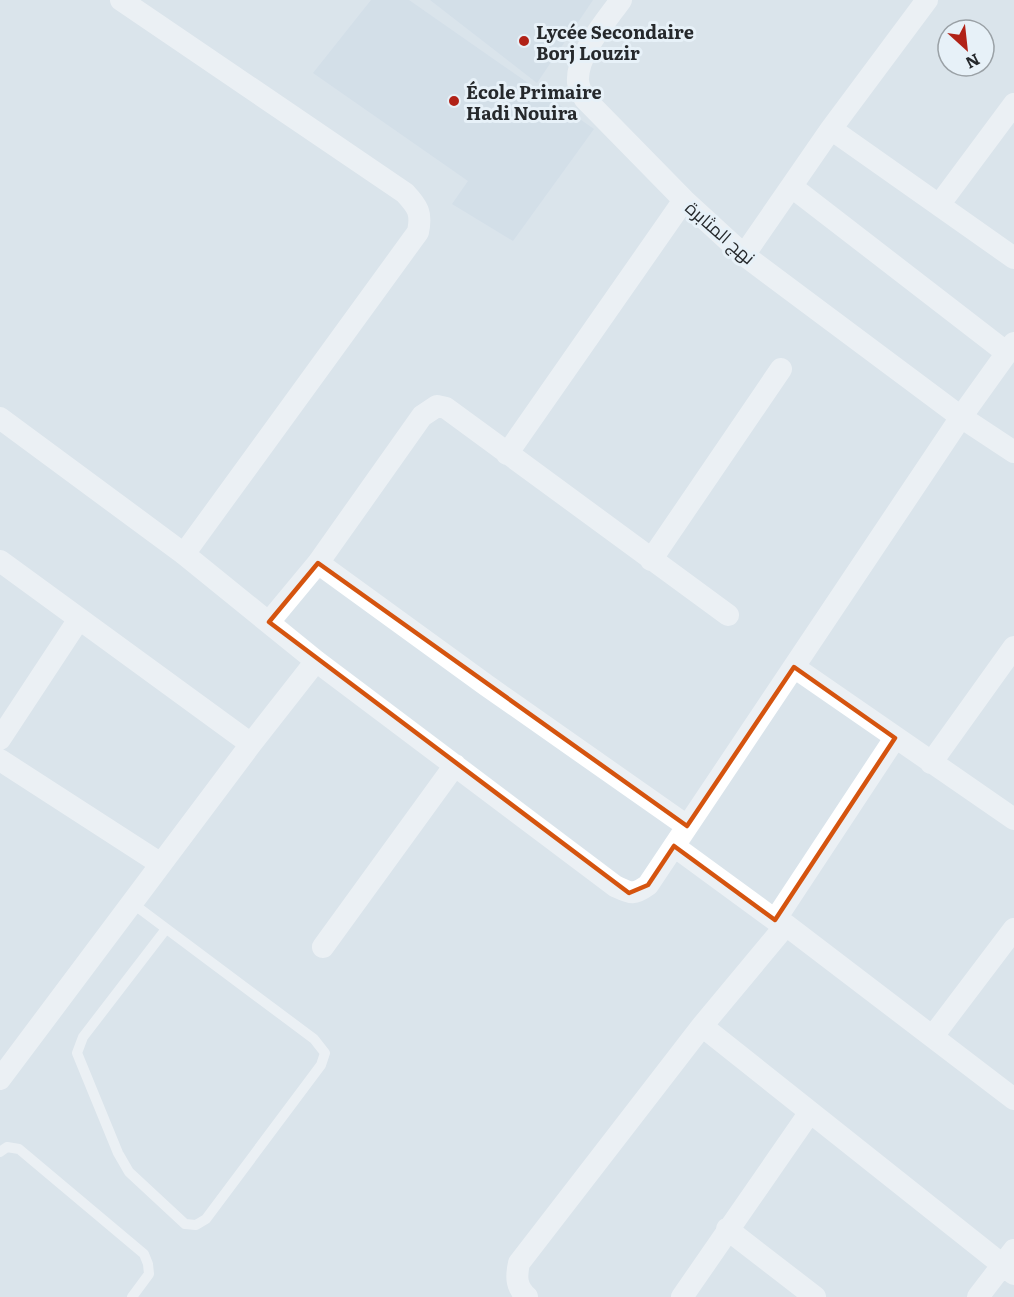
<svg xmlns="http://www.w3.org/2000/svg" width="1014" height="1297" font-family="Literata,Cairo,serif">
<rect width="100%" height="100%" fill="#dae4eb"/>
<path fill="#c9d9e5" d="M371,0H409L594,129L513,241L452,204L468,181L313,73Z
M430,0H593L537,83Z"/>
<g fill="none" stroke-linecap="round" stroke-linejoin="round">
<path stroke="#fff" stroke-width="10" d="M132,903L314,1039L325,1053L321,1065L206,1219L196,1225L185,1224L129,1172L118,1153L77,1053L83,1037L166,929
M0,1152L7,1147L19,1149L144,1254L148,1264L149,1274L132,1297"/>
<path stroke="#fff" stroke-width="22" d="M121,0L405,193C418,207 422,213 418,232L184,554
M621,0C606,21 576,55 578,82C579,87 582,94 585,99L684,200L744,255L961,417L1014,452
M831,129L1014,258
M792,187L1007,353
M939,205L1014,104
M744,255L831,129L927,0
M0,418L184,554L316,661L615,886C630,893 633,896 648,885L961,417L1014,343
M507,454L684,200
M651,560L781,369
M0,561L251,744
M318,563L486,685L687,826
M269,622L318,563L422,416L437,406L446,408L728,615
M794,667L1014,819
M0,739L79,619
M0,760L161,864
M931,763L1014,647
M674,846L775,920L786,925L1014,1099
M775,920L895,738
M323,947L455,765
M702,1026L1014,1274
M933,1036L1014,929
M0,1079L251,744L316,661
M727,1229L815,1297
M527,1297C516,1287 516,1277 519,1263L702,1026L786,925
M682,1297L810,1112
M978,1297L1014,1250"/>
</g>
<path d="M0 0H1014V1297H0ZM318,563L687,826L794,667L895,738L775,920L674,846L648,885L629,893L269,622Z" fill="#dae4eb" fill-opacity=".55" fill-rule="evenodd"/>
<path fill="none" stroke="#d5540f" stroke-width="4.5" stroke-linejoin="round" d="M318,563L687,826L794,667L895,738L775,920L674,846L648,885L629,893L269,622Z"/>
<g fill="#b12217" stroke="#e7f1f8" stroke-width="2">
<circle cx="524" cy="41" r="6"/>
<circle cx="454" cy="101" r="6"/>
</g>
<g text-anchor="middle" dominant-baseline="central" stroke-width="6" stroke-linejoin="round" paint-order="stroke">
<g font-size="18" font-weight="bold" fill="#26292c" stroke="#e7f1f8" text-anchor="start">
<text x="536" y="31">Lycée Secondaire<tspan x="536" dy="21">Borj Louzir</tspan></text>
<text x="466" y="91">École Primaire<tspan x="466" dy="21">Hadi Nouira</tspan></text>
</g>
<g font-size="18" fill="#26292c" stroke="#e7f1f8">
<text transform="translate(721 232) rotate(41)">نهج المثابرة</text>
</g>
</g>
<g transform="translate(966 48) rotate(153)"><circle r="28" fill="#e7f1f8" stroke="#9aa1a6" stroke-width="1.5"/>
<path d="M0-4.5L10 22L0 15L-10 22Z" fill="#b12217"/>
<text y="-9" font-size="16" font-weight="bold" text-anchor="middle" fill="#26292c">N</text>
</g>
</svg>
